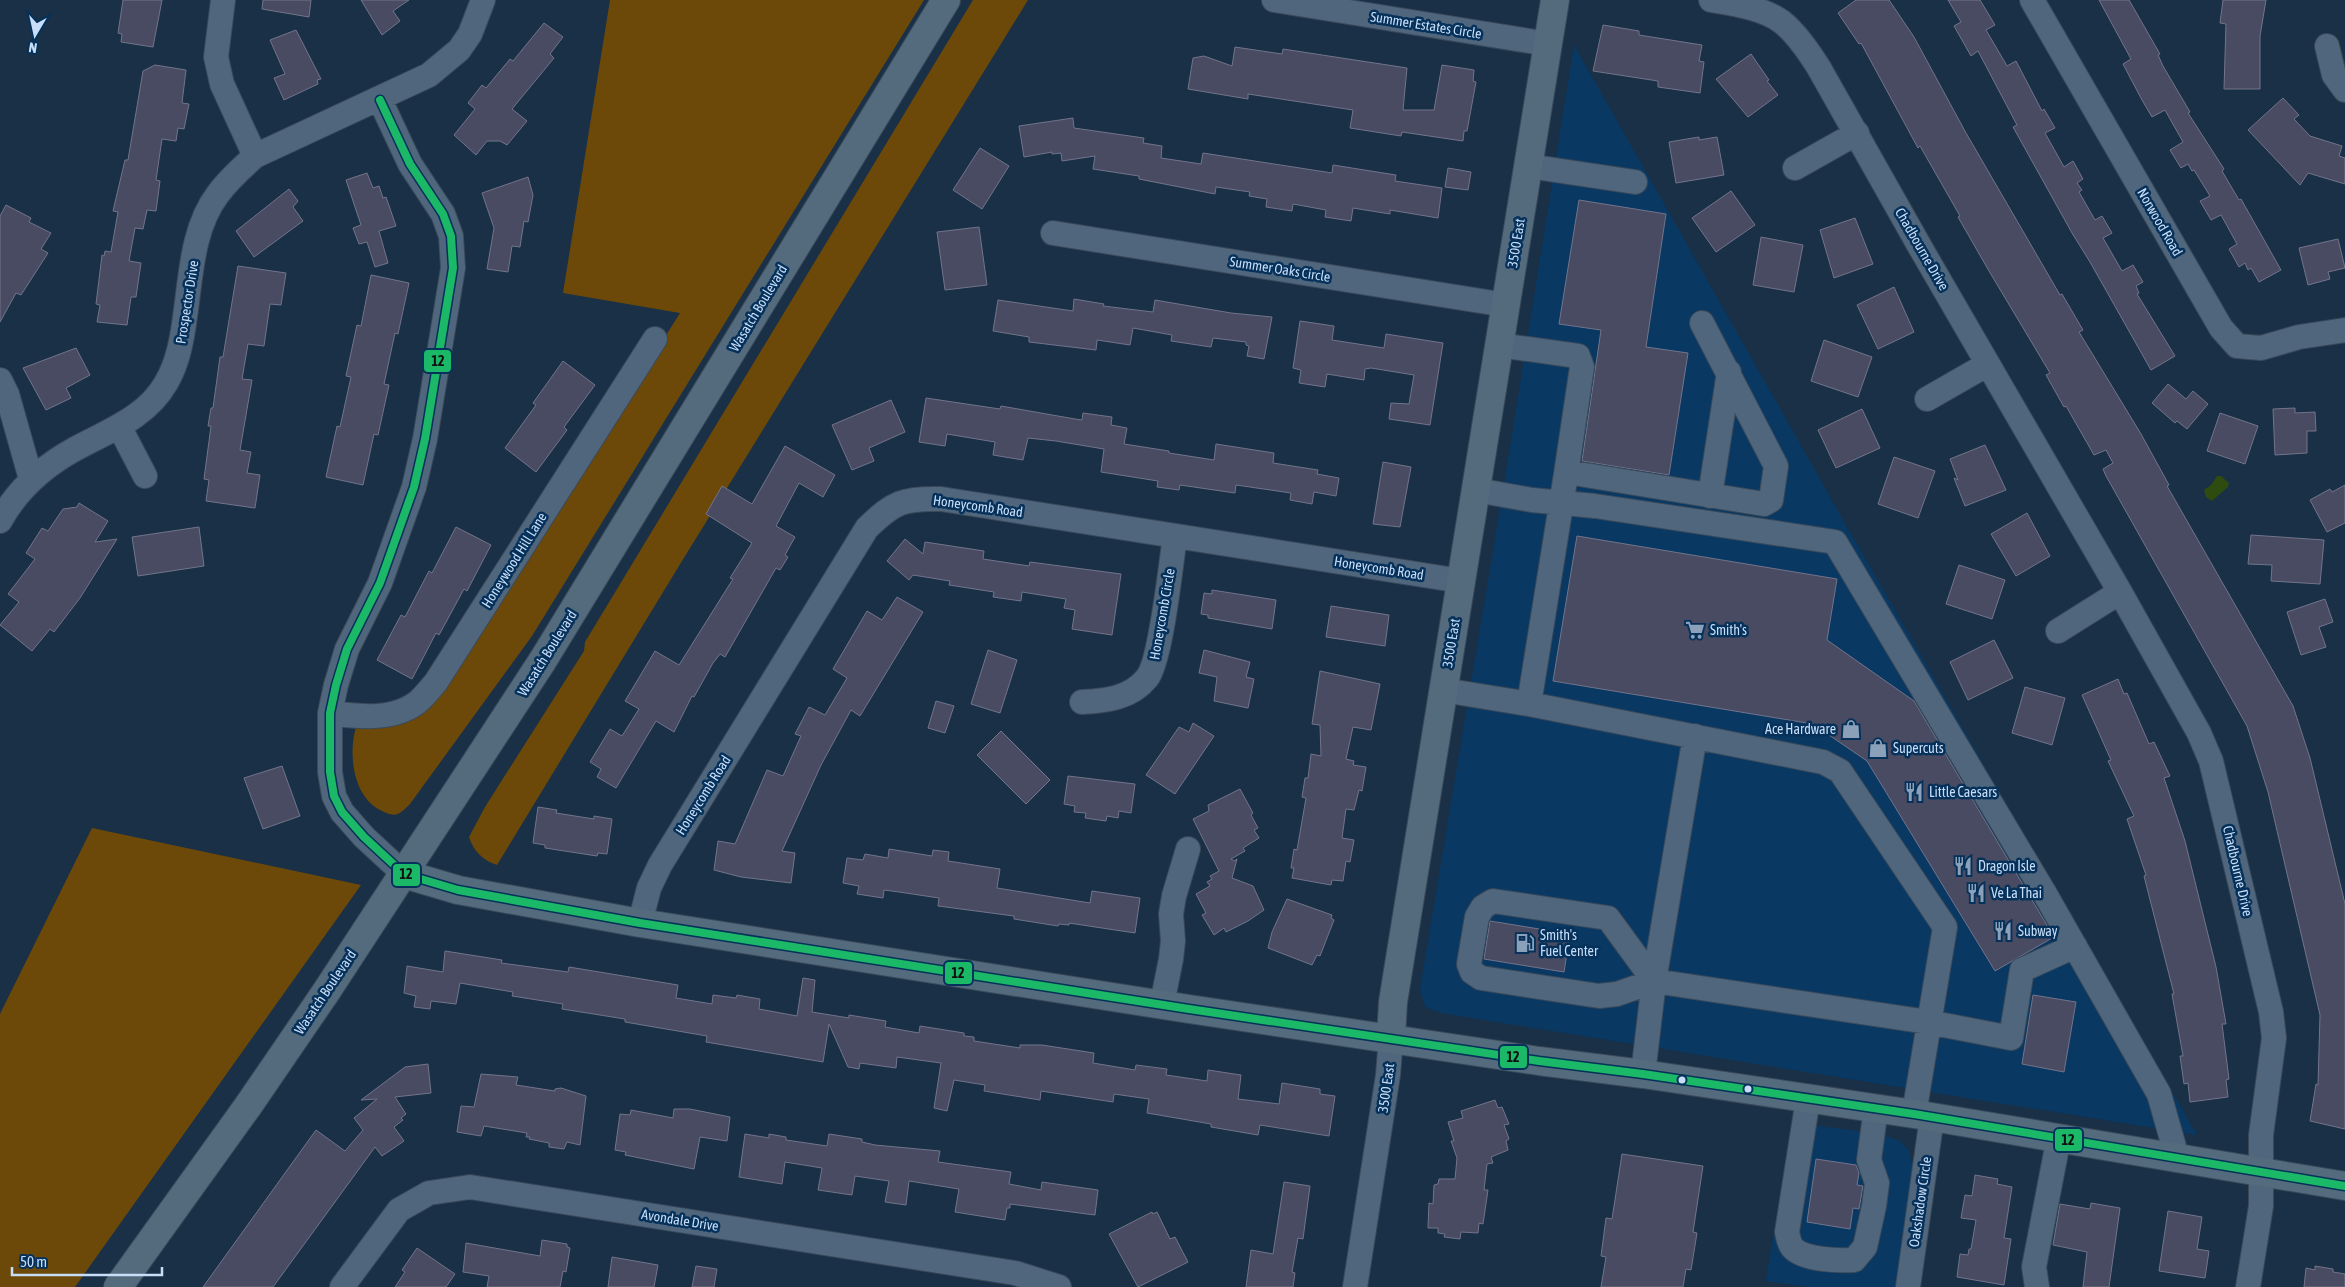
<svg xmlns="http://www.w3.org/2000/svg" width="2345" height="1287" font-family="'Asap Condensed',sans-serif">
<rect width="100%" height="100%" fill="#193046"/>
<path fill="#093863" d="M1574,45L1850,532L2197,1135L1441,1013L1425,1007L1420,989L1505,479Z
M1791,1122L1885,1135L1900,1141L1909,1151L1913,1171L1896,1287H1809L1766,1281Z"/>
<path fill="#6d4909" d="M610,0H924L532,636L410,804C407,807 402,812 398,814C392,816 386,813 380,810C353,796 348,754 356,727L395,723L633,388L680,313L563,293Z
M973,0H1028L682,561L497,865C483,860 474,852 469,837L485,807L584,651L585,642Z
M92,828L361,885L75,1287H0V1014Z"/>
<path fill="#2e4c10" d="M2217,476H2221L2229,483L2228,487L2212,501L2206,497L2204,490L2211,485Z"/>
<path fill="#484b61" stroke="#72748b" d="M123,0H162L153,47L121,42L122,34L118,33Z
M263,0H311L309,17L262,9Z
M361,0H409L393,11L400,21L382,35Z
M1856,0H1889L1914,37L1966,133L2060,295L2062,294L2083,330L2079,332L2141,434L2169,485L2167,486L2293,706L2310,758L2345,904V1129L2310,1121L2316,1084L2318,1085L2320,1015L2268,792L2247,726L2106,476L2103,469L2113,463L2106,450L2094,455L2066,406L2064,407L2046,375L2050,373L1989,271L1958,217L1960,216L1920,146L1918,148L1861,43L1859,44L1838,13Z
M1948,0H1980L1995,25L1986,30L2007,66L2016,61L2042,111L2044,109L2055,128L2045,133L2064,167L2073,161L2083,179L2077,183L2082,190L2079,192L2095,220L2102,216L2112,233L2103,238L2122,271L2133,265L2143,282L2136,286L2139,293L2137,294L2175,356L2151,370L2090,262L2072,233L2013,127L2017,125L1978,51L1971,56L1954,26L1961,22Z
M2099,0H2129L2160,54L2158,55L2163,66L2190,112L2188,113L2224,169L2222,171L2239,200L2241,199L2281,270L2259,282L2251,268L2248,270L2245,263L2239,267L2229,249L2237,244L2221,215L2211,220L2200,201L2210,196L2194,170L2192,171L2188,164L2181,168L2170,150L2183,142L2165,110L2152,117L2142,100L2123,64L2131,59Z
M2223,0H2266L2260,36V89H2224L2226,24L2220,23Z
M544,23L563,37L550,54L554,58L512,109L527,121L507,145L500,141H487L476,155L454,135L475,109L468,103L482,85L486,88L510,59L513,61Z
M1603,25L1639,31V35L1702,45L1699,61L1704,62L1700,93L1658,87V81L1593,71Z
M296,30L321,79L317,80L318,84L284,100L274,78L285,74L270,40Z
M1235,47L1282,54L1283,49L1407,68L1403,110H1434L1442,65L1474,70L1473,81L1476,82L1467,131H1464L1463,141L1402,132L1401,136L1350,128L1353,110L1248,94V99L1188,89L1193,58L1204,56L1232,66Z
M1751,54L1769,80L1767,81L1778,95L1748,117L1716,79Z
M155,65L186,70L182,103L189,104L184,129L178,128L176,141L162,139L156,180L160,181L156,211L147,210L143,229L135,228L129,261L141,263L136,297H131L127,325L97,322L100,305L96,304L102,255L104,256L105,251L111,252L118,212L113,211L125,160H128L143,71Z
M2283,98L2299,115L2294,119L2310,136L2342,146L2339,156L2345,158V184L2308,173L2300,185L2248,130Z
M1073,118L1074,128L1144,138L1143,143L1162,146L1161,158L1201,164L1203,153L1332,173L1333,165L1396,175L1395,181L1442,188L1438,218L1390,210V214L1353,208L1351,221L1325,217L1326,210L1293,204L1292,211L1266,207L1267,199L1249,196L1250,192L1216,187L1215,194L1139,179V176L1093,169L1095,156L1062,161L1061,153L1052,154V152L1024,157L1019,126Z
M1699,137V140L1717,137L1724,175L1676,183L1669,142Z
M980,148L1009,166L982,209L953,190Z
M1448,168L1471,172L1468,190L1445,187Z
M367,173L373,188L379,186L383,198L386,197L396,226L379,231L388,263L375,267L367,242L359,244L353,228L361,225L346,180Z
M528,177L533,195L528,222L524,221L520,247L512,246L508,272L487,269L494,228L482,193Z
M289,189L298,201L293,207L303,221L254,257L236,231Z
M1731,191L1755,225L1716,252L1692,218Z
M1579,200L1666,214L1646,347L1688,353L1669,475L1582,461L1601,330L1559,324Z
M6,205L31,218L29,222L51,233L41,249L48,253L21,295L16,293L0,322V216Z
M1855,218L1873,264L1834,278L1820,230Z
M979,227L987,285L945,290L937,232Z
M1761,237L1803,245L1794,292L1753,285Z
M2338,239L2345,268L2328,272L2330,279L2308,285L2299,248Z
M238,266L286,273L281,305L270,304L264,346L248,344L242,379L252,380L240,450L251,452L247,473L260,475L255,508L206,501L209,480L204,479L211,426H208L211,408H213L220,357H223Z
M371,275L409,283L398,334L395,333L384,384L389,385L378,435L374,434L363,485L326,477L337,426L340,427L351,377L346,376L357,325L361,326Z
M1894,287L1914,332L1878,349L1857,305Z
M1074,299L1104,304L1103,306L1153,312L1155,300L1231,313L1272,317L1264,359L1247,356L1249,346L1246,345V342L1213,338L1211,347L1171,341L1172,335L1133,328L1130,345L1097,340L1096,350L1029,342V337L993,331L998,300L1073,311Z
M1300,321L1334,326L1332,340L1384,348L1386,334L1443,343L1430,425L1389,419L1391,403L1409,404L1414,375L1371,368L1365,369L1364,380L1327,374L1325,387L1299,383L1301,370L1293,368Z
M1824,340L1872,357L1858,397L1811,381Z
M76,348L90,375L66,388L71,398L46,410L23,368Z
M563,361L595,385L564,427L567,430L536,472L505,448L536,405L533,403Z
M2168,384L2186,399L2193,391L2208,404L2187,429L2177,421L2175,423L2152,403Z
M926,398L1000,409L1001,406L1075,419L1082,420L1083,413L1112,417L1111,425L1127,428L1124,444L1169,451V453L1214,460L1216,444L1274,453L1273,463L1318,470L1317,474L1339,478L1336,496L1314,492L1312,504L1290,500L1291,493L1236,485L1235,493L1180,485L1179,490L1157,487L1158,481L1101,472L1104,449L1056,441L1028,438L1023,460L993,455L995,442L947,434L945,446L919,442Z
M891,400L905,432L869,448L874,461L852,470L832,425Z
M2295,408V413L2315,412L2316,431H2307V453L2275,455L2273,409Z
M1862,409L1880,448L1836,468L1818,430Z
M2220,413L2258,426L2245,464L2207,451Z
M1985,445L2006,490L1965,506L1954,478L1958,480L1950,459Z
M785,446L835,475L823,497L799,483L776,526L795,537L785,555L788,557L780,570L776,568L725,657L720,654L713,663L694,697L692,696L674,732L656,721L616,788L597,777L601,769L590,762L610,729L622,736L639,709L625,701L655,651L679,665L733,579L730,578L752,543L706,514L722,486L752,504Z
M1894,457L1935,471L1918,518L1878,504Z
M1383,462L1411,467L1400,527L1373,524Z
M2345,485V523L2327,532L2310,500L2330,489L2332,492Z
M79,503L108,521L95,542L117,539L80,598L54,632L50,629L32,651L0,625L19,602L8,594L35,559L26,553L42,528L48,531L63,509L77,507Z
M2027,513L2050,556L2016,576L1991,534Z
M199,527L204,566L138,576L132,537Z
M456,527L491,545L467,591L464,589L439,635L436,633L412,679L377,660L401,615L405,617L429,571L432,573Z
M2251,535L2324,540L2320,584L2271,581L2272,565L2248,564Z
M1577,536L1837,579L1827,640L1914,701L2054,937L1995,971L1867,761L1813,724L1553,681Z
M905,539L923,554L925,542L984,551L983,559L1029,566L1030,562L1121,574L1112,635L1072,629L1075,610L1064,608L1066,599L1022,592L1021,601L993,597L994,592L949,585L950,581L913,575L909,580L887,561Z
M1959,565L2005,580L1992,619L1946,604Z
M1212,590L1276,600L1272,629L1208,618V615L1201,614L1204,593L1212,594Z
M897,597L923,612L860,716L851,710L821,765L782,851L795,853L791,883L741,877L714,870L718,841L735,844L767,770L783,776L801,736L795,734L809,707L825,715L847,678L833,669L867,611L882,620Z
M2325,599L2333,622L2319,627L2326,647L2301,655L2287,612Z
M1331,606L1389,615L1385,646L1326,637Z
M1994,640L2013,678L1968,700L1950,662Z
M988,650L1017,660L1000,713L971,704Z
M1204,650L1250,662L1246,677L1254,679L1248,708L1214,701L1217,677L1199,673Z
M1320,671L1380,684L1371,730L1353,727L1346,759L1354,761L1353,765L1366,767L1362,791L1359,790L1354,810L1346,809L1342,838L1354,840L1350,862L1346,861L1343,881L1332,880L1331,885L1292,878L1294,868H1291L1294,849L1297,850L1306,798L1302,797L1305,778H1308L1311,754L1321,756L1320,725L1312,724Z
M2118,679L2124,694L2127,693L2149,744L2154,742L2170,776L2164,778L2185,841L2216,967L2226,1024H2222L2229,1079L2226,1080L2228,1097L2190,1102L2188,1083L2184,1084L2180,1056H2183L2172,994H2174L2144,876L2146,875L2127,819L2134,816L2108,761L2111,760L2082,695Z
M2025,687L2065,698L2052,745L2012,733Z
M936,701L954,706L945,733L928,728Z
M1193,723L1214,736L1175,794L1146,775L1179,727L1189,732Z
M1001,731L1050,780L1026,804L977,755Z
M282,766L300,816L263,829L244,778Z
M1068,776L1135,784L1131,813L1119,811L1118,818L1107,816L1106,821L1085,818L1086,813L1074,812L1075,806L1064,804Z
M1240,789L1253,813L1251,815L1258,828L1254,830L1259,838L1243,848L1245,851L1231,859L1234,861L1237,859L1232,878L1253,886L1264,910L1248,921L1226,932L1224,928L1214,935L1202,915L1206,913L1196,894L1210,886L1207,882L1212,879L1210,876L1219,871L1193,819L1209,811L1208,805Z
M538,807L557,810L556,813L594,819V816L612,819L607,854L598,853L597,856L545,848V845L533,843Z
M889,849L932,856L933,850L949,852L948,861L1000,869L997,888L1090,903L1092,891L1140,898L1135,933L1069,923V925L1059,924L1058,926L1014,919V916L938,906L939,898L899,892L884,890L883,898L857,894L859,886L843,883L847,858L863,860L865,854L888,858Z
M1287,899L1332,915L1331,918L1334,920L1320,956L1317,955L1312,965L1268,948L1272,932Z
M1490,921L1570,934L1564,972L1484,959Z
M445,951L502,960L501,963L568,972L569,967L678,985L676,998L712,1004L713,995L736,998L737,995L760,999L759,1009L797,1016L803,978L815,980L812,1012L849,1018V1015L886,1021L885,1027L919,1033L920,1026L964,1033V1036L974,1037V1041L1020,1048V1045H1042L1094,1053L1093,1063L1135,1070L1136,1065L1167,1069L1166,1075L1207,1081L1208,1070L1241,1075L1238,1099L1279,1104L1282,1083L1320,1089V1094L1335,1096L1329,1136L1260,1125L1258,1135L1211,1127V1124L1147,1113L1149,1099L1114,1094L1113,1102L1041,1091L1040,1100L984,1091L985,1085L954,1080L947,1111L934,1108L941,1063L897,1057L896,1068L860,1063L859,1069L848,1067L829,1024L823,1062L706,1042L707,1036L625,1022V1019L562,1009L563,1004L512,996L513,992L460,983L456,1004L431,1001L430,1009L414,1007L416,996L404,993L407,966L443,972Z
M2033,995L2076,1002L2064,1072L2022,1064Z
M428,1064L431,1093L395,1097L406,1114L401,1118L403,1120L394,1127L404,1141L382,1156L375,1147L273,1287H203L316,1130L345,1151L363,1130L354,1118L377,1099L361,1100L405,1067Z
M481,1074L518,1077L516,1085L555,1091V1089L561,1088L586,1096L580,1145L567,1142L564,1149L549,1147V1143L529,1139L530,1137H526L527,1133L484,1126L481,1136L457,1132L461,1106L474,1107Z
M1495,1100L1498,1108L1502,1107L1509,1124L1504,1125L1509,1139L1506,1141L1508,1150L1491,1157L1493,1163L1487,1164L1484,1190H1488L1483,1224L1479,1223L1478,1233L1461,1232L1460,1239L1444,1237L1445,1234L1438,1233V1228H1428L1429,1203L1433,1204L1434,1185L1438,1184L1439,1179H1455L1457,1158L1451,1141H1454L1448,1122L1463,1118L1461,1111Z
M674,1109H690L730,1117L727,1141L700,1137L694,1169L625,1155L626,1152L615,1150L620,1114L630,1115L631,1110L673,1118Z
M745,1134L769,1138V1134L786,1137V1140L827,1146L829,1134L862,1139V1142L875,1145L940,1151L938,1162L1011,1172L1009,1184L1041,1190L1042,1182L1098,1190L1095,1215L1010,1204V1208H1007L1005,1220L955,1212L959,1189L909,1181L906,1205L885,1202L889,1181L855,1176L852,1195L818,1190L822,1168L785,1162L782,1184L739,1177Z
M1622,1154L1703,1166L1693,1232L1697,1233L1691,1270L1686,1269L1683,1287H1601L1606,1257L1601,1256L1606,1218L1612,1219Z
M1816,1159L1856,1165L1859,1173L1857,1185L1863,1186L1859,1209L1853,1208L1850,1229L1807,1222Z
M1975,1175L1998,1179L1997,1184L2012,1187L2004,1238L2011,1239L2004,1285L1957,1277L1960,1254L1968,1255L1969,1249H1971L1976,1220L1961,1218L1965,1195L1972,1196Z
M1284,1182L1310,1186L1303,1239L1298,1238L1292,1272L1295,1273L1293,1287H1246L1251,1250L1273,1254Z
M2091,1203L2120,1208L2109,1287H2083L2087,1252L2053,1245L2060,1204L2090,1209Z
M2168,1211L2202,1217L2197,1249L2209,1251L2205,1278L2159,1271Z
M1152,1212L1153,1214L1157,1212L1170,1239L1175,1237L1188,1262L1138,1287L1109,1234Z
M542,1240L567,1244V1247L570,1248L566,1272L563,1271L560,1287H487L489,1276L463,1272L466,1243L540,1256Z
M417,1248L455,1274L446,1287H395L405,1272L402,1270Z
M612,1257L658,1265L654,1287H608Z
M696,1266L717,1269L714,1287H692Z
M2315,1266L2333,1269V1272L2345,1274V1287H2304L2306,1268L2315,1270Z"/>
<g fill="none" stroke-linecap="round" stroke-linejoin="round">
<g stroke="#39495a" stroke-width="26">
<path id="minor" d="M223,0L216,57L222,84L255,156
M1274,0L1548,44
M1711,0C1734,4 1763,8 1782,22C1797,34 1809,52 1819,68L1920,247L2120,592L2199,733L2211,761L2271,1012L2274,1038L2261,1135V1206L2248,1287
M2032,0L2221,328L2237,346L2261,348L2299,337L2345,330
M2327,46L2334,75L2345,90
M380,100L410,164L443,214L451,236L453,268L425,439L414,487L380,583L347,649L336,685L330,713V772L334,796L342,812L364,837L404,874
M1528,166L1635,182
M1795,168L1857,133
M1053,233L1506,305
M1499,345L1578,356L1582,367L1566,474
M0,380L7,394L31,479
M1927,399L1988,364
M119,426L145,476
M1476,490L1532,500L1595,506L1835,542L2045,894L2159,1094L2177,1157
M1710,496L1729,372
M0,521C17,490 44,466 75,449C108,431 147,417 166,383C178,363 182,339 185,317C191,276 192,228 218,194C229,179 242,168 255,156L429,75L459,50L470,34L483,0
M2058,631L2120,592
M1443,690L1529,704L1566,474L1573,473L1764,504L1771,500L1776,466L1702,323
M1082,702C1106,701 1131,698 1147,678C1161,661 1171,563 1175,536
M1529,704L1823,762L1840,771L1945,927L1914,1114
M330,713C359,717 397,721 420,700C426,694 431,688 436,682L655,339
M640,923L649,888L660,865L867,528C894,502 903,498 941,499L1461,581
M1654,981L1617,994L1599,996L1481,978L1472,972L1469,964L1477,917L1483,907L1493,901L1608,918L1654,981L1928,1022L2011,1038L2022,970L2075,946
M1162,1004L1171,959L1173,941L1171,914L1174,896L1188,849
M1643,1074L1654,981L1695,736
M1808,1099L1787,1232C1788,1237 1789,1243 1792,1247C1802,1260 1839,1261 1854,1260L1865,1247L1874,1206L1877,1183L1869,1160L1876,1108
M342,1287L399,1210L429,1193L470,1187L1015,1273L1059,1287
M1355,1287L1388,1075L1391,1038
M1908,1287L1932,1117
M2037,1287L2034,1267L2059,1137"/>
</g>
<g stroke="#39495a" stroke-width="30">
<path id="major" d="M404,874L458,890L640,923L1189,1009L1539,1061L1643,1074L1914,1114L2345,1186
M1391,1038L1393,1002L1555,0
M118,1287L248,1106L326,992L543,660L946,0"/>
</g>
<use href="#minor" stroke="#50667c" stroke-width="24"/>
<use href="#major" stroke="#536b7c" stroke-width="28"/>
<g stroke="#05315a" stroke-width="11">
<path id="bus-1" d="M380,100L410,164L443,214L451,236L453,268L425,439L414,487L380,583L347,649L336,685L330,713V772L334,796L342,812L364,837L404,874L458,890L640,923L1189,1009L1539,1061L1643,1074L1914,1114L2345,1186"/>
</g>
<use href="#bus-1" stroke="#1ab867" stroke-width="8"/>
</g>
<defs>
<g id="supermarket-bare" transform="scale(1.5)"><path d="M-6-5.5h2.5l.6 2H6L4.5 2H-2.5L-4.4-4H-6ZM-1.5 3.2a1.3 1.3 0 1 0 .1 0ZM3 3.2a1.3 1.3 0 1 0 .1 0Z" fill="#8ba1ba" stroke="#05315a" stroke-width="2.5" paint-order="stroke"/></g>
<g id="shop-bare" transform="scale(1.5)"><path d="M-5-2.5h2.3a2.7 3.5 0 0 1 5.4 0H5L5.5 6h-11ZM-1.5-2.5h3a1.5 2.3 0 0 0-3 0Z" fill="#8ba1ba" stroke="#05315a" stroke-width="2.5" paint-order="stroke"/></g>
<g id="restaurant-bare" transform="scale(1.5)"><path d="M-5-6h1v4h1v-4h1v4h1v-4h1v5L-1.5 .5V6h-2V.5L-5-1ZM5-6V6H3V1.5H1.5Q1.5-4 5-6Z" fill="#8ba1ba" stroke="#05315a" stroke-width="2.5" paint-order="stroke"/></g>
<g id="fuel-bare" transform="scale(1.5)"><path d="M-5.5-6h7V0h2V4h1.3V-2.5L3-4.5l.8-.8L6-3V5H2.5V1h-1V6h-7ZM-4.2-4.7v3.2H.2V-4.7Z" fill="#8ba1ba" stroke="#05315a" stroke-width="2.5" paint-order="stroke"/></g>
</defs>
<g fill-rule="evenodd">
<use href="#supermarket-bare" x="1695" y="630"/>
<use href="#shop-bare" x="1851" y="729"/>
<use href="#shop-bare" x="1878" y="748"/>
<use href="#restaurant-bare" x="1914" y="792"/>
<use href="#restaurant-bare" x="1963" y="866"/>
<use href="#restaurant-bare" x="1976" y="893"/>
<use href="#restaurant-bare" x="2003" y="931"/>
<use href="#fuel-bare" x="1525" y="943"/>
</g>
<g fill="#c8def8" stroke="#05315a" stroke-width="2">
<circle cx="1682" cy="1080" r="4.5"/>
<circle cx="1748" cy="1089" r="4.5"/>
</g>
<g text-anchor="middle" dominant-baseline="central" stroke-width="5" stroke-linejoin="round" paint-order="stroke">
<g font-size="14" fill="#c8def8" stroke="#05315a">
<text transform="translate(1426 25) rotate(9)">Summer Estates Circle</text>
<text transform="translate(2160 222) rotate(60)">Norwood Road</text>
<text transform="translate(1516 243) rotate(-81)">3500 East</text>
<text transform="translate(1922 249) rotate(60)">Chadbourne Drive</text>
<text transform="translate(1280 269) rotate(9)">Summer Oaks Circle</text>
<text transform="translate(187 302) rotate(-81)">Prospector Drive</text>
<text transform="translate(758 308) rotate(-59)">Wasatch Boulevard</text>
<text transform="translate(978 506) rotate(8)">Honeycomb Road</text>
<text transform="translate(514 560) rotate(-58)">Honeywood Hill Lane</text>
<text transform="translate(1379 568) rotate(9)">Honeycomb Road</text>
<text transform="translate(1162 614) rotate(-80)">Honeycomb Circle</text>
<text transform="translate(1451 643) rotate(-81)">3500 East</text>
<text transform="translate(547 653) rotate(-58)">Wasatch Boulevard</text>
<text transform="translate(703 795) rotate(-58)">Honeycomb Road</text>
<text transform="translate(2238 871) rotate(77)">Chadbourne Drive</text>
<text transform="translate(325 992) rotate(-56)">Wasatch Boulevard</text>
<text transform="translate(1386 1088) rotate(-82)">3500 East</text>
<text transform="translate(1920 1202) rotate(-82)">Oakshadow Circle</text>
<text transform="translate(680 1220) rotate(9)">Avondale Drive</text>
</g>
<g font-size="14" fill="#c8def8" stroke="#05315a" text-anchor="start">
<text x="1710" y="630">Smith's</text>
<text x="1836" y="729" text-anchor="end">Ace Hardware</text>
<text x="1893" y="748">Supercuts</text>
<text x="1929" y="792">Little Caesars</text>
<text x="1978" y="866">Dragon Isle</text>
<text x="1991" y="893">Ve La Thai</text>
<text x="2018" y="931">Subway</text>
<text x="1540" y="935">Smith's<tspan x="1540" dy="16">Fuel Center</tspan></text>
</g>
</g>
<g stroke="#05315a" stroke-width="2">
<rect x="423" y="349" width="29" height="24" rx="5" fill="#1ab867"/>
<rect x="392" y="863" width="29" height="24" rx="5" fill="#1ab867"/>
<rect x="944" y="961" width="29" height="24" rx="5" fill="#1ab867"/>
<rect x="1499" y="1045" width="29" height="24" rx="5" fill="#1ab867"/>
<rect x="2054" y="1128" width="29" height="24" rx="5" fill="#1ab867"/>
</g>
<g font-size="14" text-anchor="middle" font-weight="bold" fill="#111">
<text x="438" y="366">12</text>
<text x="406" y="879">12</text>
<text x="958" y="978">12</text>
<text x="1513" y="1062">12</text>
<text x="2068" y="1145">12</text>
</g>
<g transform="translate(35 35) rotate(189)" stroke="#05315a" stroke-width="4" paint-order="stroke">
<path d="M0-4L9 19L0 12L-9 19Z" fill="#c8def8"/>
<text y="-8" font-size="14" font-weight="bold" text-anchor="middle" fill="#c8def8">N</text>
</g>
<path d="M12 1267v8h150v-8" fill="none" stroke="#c8def8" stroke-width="2.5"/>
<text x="20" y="1267" font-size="15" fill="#c8def8" stroke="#05315a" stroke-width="4" paint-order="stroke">50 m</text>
</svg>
